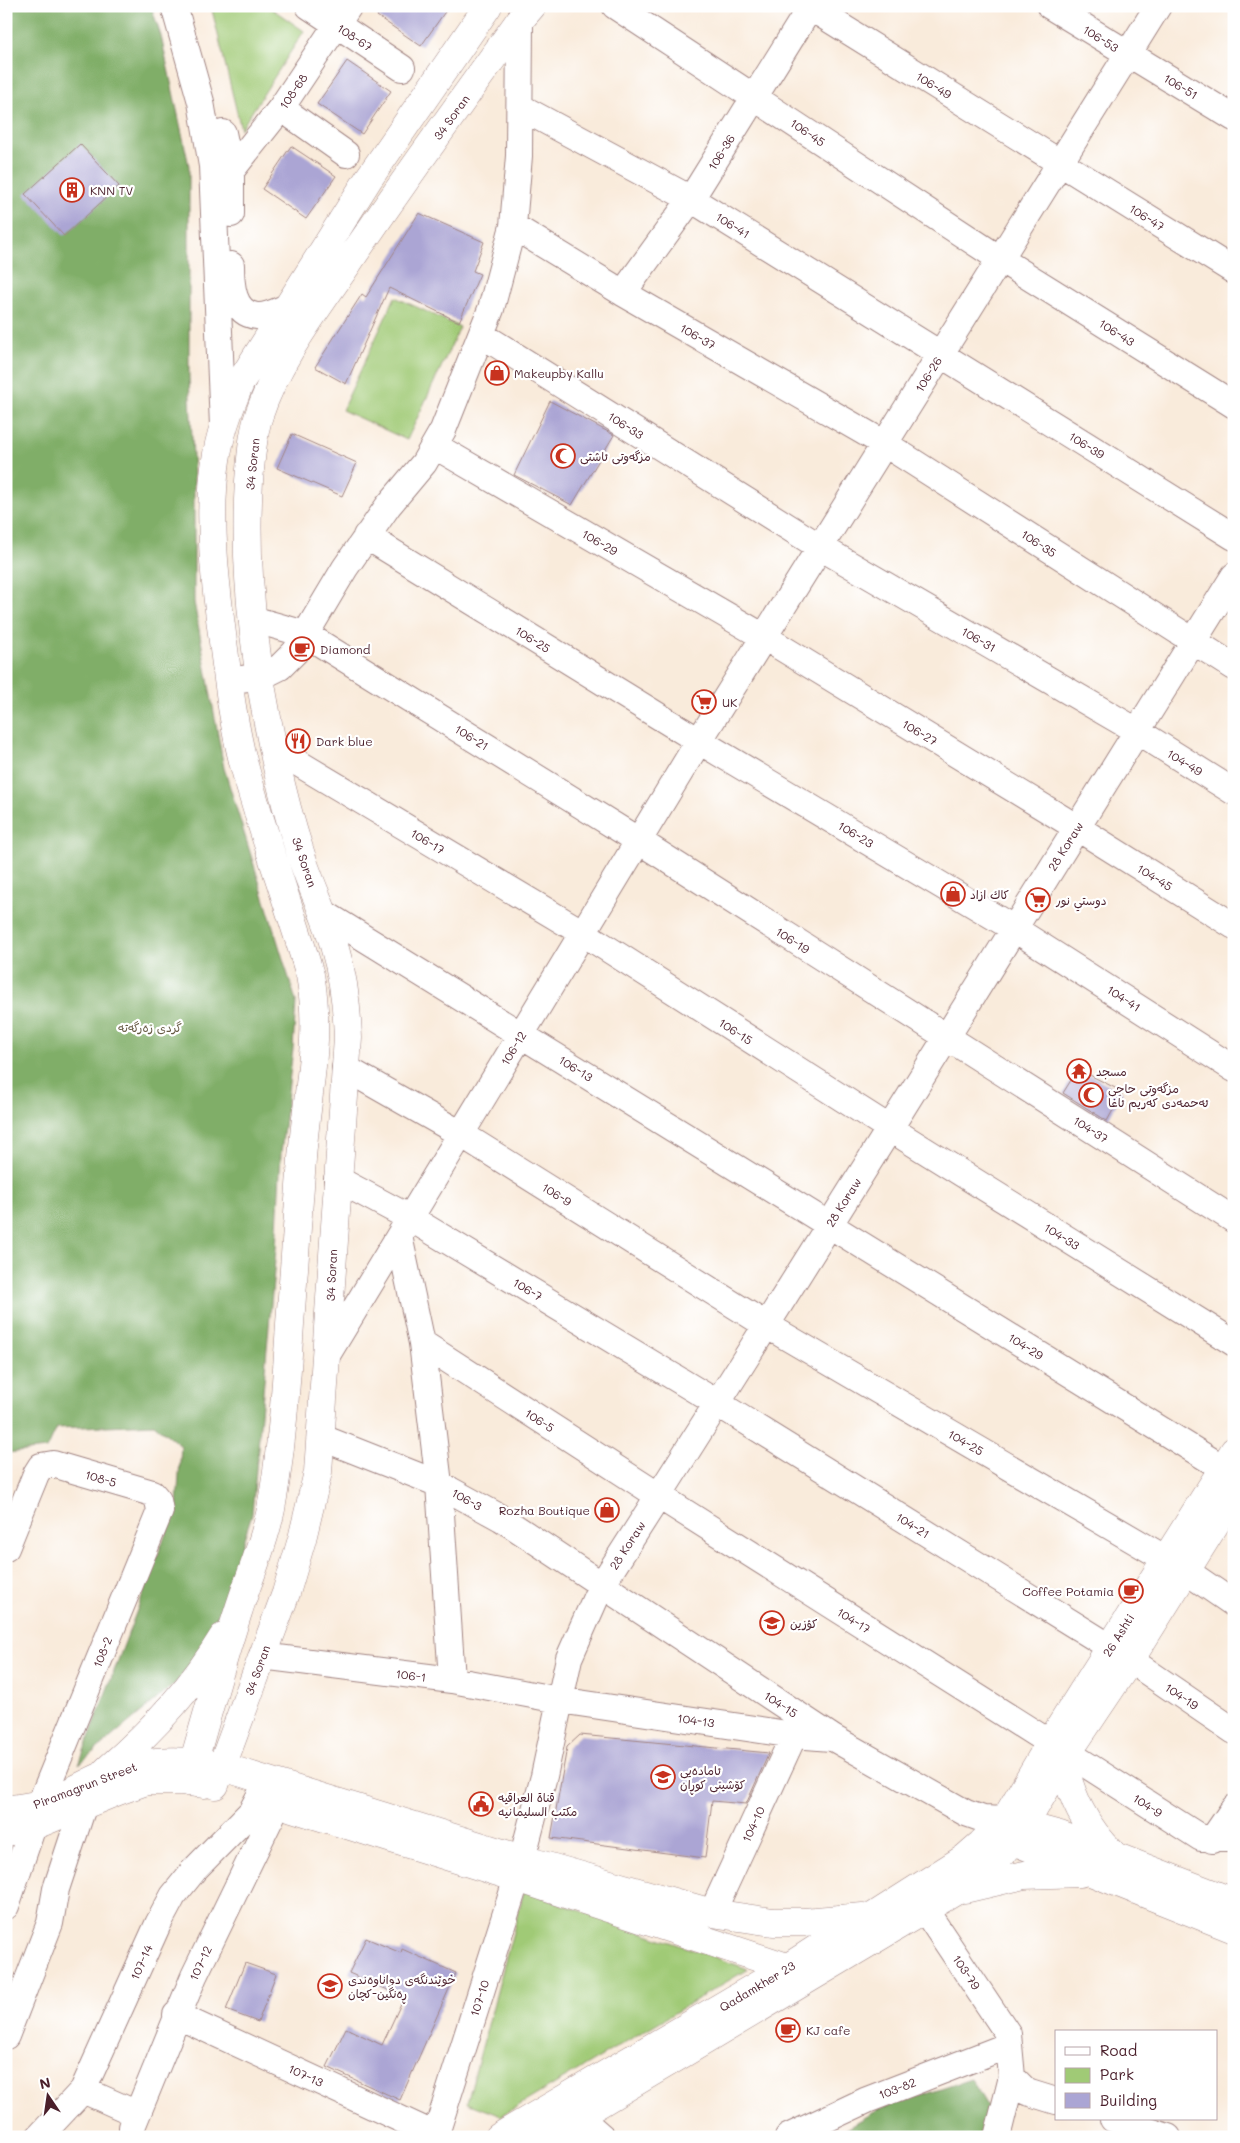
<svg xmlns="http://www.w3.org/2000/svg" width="1240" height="2143" font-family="Mali,'Playpen Sans Arabic',sans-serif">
<rect width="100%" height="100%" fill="#fff"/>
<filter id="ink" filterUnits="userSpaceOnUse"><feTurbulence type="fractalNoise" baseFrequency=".02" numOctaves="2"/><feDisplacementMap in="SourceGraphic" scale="10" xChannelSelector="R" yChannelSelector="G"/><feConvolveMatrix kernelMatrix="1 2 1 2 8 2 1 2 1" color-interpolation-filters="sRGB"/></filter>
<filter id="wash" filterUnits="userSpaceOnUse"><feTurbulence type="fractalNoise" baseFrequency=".0096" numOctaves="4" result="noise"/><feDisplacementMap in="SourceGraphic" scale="20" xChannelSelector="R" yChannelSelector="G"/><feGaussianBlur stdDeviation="1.12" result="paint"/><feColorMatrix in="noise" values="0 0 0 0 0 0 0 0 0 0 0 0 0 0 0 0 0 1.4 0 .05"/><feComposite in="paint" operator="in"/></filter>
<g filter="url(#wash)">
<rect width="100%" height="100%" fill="#f9ebdb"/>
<path fill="#a0ca76" stroke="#757450" d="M211,6H268L304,31L241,129Z
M395,297L460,327L407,440L342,410Z
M524,1891L748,1969L501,2116L467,2103Z"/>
<path fill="#80ae67" stroke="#656649" d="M6,6H151L161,36L189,166V377L194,477V602L224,768L296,1001L293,1048L281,1153L276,1249L252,1514L227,1591L206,1646L176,1683L79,1764L177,1504L181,1446L154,1424L57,1428L47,1449L6,1453Z
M971,2079L993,2116L986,2137H831L878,2110Z"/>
<g id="blocks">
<path fill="#aba5d4" d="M384,6H449L421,46L377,16Z
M347,61L391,91L362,134L317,104Z
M80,144L119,186L64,236L25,194Z
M291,146L336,176L306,219L262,189Z
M419,213L484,242L473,271L480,274L459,322L389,288L346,384L315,367L362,294L366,297Z
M550,401L614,435L572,505L514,475Z
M292,434L357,463L342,496L277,468Z
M1078,1069L1123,1092L1107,1121L1063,1093Z
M580,1735L769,1753L746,1804L712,1801L705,1858L551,1838L567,1747Z
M366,1938L401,1953L402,1949L456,1973L400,2100L327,2067L346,2028L382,2045L404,1997L349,1973Z
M245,1963L276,1974L258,2022L226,2010Z"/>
</g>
</g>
<g filter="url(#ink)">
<use href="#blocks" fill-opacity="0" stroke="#a28583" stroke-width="1"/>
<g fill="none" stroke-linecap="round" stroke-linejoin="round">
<g stroke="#a28583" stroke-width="28">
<path id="minor" d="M174,6L201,102L212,166L223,426
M309,6L402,68
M615,6L1000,259L1234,405
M808,6L1234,271
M1050,6L1234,118
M520,107L691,199L1234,537
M281,108L346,154
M223,133L231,171V214
M231,171L281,108L349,6
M513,226L623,293L885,444L1234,667
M231,265C231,283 232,314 257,316C267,317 277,311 287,307
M623,293L691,199L811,6
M482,335L820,547L1137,731L1234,792
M435,446L764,637L1076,827L1234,926
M366,536L699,741L1013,928L1234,1069
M252,619L305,634L639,841L1234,1220
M228,681L261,676L270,672L280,667L295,652L345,568L388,506L424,463L443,430L491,309L513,226L519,156L520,20
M273,748L583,933L889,1128L1234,1343
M322,912L1223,1468
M345,1068L461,1134L766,1325L1166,1559
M337,1179L410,1218L717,1403L1110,1647
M399,1236L422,1343L439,1484L452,1680
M422,1343L659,1496L1050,1743
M327,1355L699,741L1158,6
M320,1437L439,1484L501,1518L833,1738L966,1813L983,1819L1005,1820
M6,1548L36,1474L41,1466L53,1464L152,1493L158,1500L160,1511L40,1804
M1186,1571L1234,1604
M262,1656L452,1680L559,1700L794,1735L831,1738
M1130,1660L1234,1731
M1068,1753L1201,1838H1234
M1212,1840L1234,1808
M6,1906L33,1826
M925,1910L1008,2034L1012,2077L1027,2092L1056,2101
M712,1913L794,1735
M176,2015L435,2135
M6,2036L50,1923L56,1889L83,1807
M83,2090L137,2114
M578,2116L602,2137
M1113,2119L1168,2137
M39,2137L83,2090L158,1924L173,1896L194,1870L251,1812L259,1797
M132,2137V2127L194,1976L278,1803
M435,2137L517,1878L544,1776L569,1658L601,1586C816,1251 1023,913 1234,576
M788,2137L867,2100L1009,2045
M997,2137L1012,2077"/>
</g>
<g stroke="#a28583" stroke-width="29">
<path id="major" d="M1063,1760C1071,1797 1085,1827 1113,1854
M107,1770C152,1731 192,1688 223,1637
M188,1782C204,1725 220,1668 238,1612C249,1577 264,1545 271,1509C282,1449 286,1386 290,1324C294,1269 298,1214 302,1159C306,1098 322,1036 310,975C289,904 263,835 244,765C234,727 229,688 224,649C216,590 207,519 216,460C220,432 230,406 241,381L369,178L488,6
M215,1785L286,1593L302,1539L318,1472L348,1038C347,1007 344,979 335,949C327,917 311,887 301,855C290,822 281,787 274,753C255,664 243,572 249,481C251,460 252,436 259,415C277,361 314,313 346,266C402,183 461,102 520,20L532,6
M292,1808L517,1878L799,1971
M6,1810C17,1808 29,1807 40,1804C67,1796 91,1779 117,1770C153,1758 187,1759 223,1767L522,1859L712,1913L773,1922H804L863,1917
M1008,1821L1060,1835L1234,1902
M6,1832L33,1826L118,1791L146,1781H182L205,1784
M997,1836L1013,1841L1234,1929
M965,1889L1024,1875L1080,1873
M499,2137L787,1968L844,1931L874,1916L965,1858L981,1844L1005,1820L1050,1743L1234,1451
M543,2137L954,1892L1002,1853L1024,1825L1063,1760L1130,1660L1234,1494"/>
</g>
<use href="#minor" stroke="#fff" stroke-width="26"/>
<use href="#major" stroke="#fff" stroke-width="28"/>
</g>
</g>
<defs>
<g id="building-ring" transform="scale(1.25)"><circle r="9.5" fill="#fff" stroke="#c8321e" stroke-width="1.5"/><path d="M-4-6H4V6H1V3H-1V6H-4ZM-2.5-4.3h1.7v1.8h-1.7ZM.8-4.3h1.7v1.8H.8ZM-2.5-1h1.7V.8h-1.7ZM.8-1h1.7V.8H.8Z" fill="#c8321e"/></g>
<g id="shop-ring" transform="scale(1.25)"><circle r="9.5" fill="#fff" stroke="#c8321e" stroke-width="1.5"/><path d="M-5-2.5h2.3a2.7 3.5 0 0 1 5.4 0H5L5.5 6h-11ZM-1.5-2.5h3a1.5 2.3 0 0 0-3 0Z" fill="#c8321e"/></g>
<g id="mosque-ring" transform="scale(1.25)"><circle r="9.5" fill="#fff" stroke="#c8321e" stroke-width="1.5"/><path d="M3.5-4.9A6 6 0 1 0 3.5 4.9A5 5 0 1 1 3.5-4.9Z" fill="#c8321e"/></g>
<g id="cafe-ring" transform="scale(1.25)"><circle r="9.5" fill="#fff" stroke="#c8321e" stroke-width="1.5"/><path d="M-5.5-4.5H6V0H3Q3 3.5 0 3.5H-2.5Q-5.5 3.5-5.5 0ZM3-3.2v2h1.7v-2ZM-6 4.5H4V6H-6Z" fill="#c8321e"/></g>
<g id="supermarket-ring" transform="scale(1.25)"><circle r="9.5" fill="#fff" stroke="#c8321e" stroke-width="1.5"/><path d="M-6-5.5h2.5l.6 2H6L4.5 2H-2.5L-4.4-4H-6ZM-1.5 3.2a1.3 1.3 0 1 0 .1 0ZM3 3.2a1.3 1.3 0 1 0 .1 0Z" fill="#c8321e"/></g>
<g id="restaurant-ring" transform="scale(1.25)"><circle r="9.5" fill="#fff" stroke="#c8321e" stroke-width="1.5"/><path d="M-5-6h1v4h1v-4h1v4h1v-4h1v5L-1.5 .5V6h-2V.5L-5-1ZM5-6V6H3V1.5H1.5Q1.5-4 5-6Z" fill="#c8321e"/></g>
<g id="temple-ring" transform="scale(1.25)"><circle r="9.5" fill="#fff" stroke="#c8321e" stroke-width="1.5"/><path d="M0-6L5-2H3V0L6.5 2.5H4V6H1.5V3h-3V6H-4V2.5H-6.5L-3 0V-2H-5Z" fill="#c8321e"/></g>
<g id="school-ring" transform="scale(1.25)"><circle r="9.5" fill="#fff" stroke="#c8321e" stroke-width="1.5"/><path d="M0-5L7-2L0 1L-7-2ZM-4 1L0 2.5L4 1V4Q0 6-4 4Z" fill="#c8321e"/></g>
<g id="civic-ring" transform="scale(1.25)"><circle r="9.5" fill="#fff" stroke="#c8321e" stroke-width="1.5"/><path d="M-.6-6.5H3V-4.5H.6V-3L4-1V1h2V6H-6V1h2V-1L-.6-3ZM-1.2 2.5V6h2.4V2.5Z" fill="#c8321e"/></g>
</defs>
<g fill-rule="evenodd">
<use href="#building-ring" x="72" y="190"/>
<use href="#shop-ring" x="497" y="373"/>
<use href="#mosque-ring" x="563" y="456"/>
<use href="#cafe-ring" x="302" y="649"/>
<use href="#supermarket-ring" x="704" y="702"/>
<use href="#restaurant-ring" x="298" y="741"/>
<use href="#shop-ring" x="953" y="894"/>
<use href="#supermarket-ring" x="1038" y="900"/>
<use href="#temple-ring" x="1079" y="1071"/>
<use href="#mosque-ring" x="1091" y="1095"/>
<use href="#shop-ring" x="607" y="1510"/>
<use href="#cafe-ring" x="1131" y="1591"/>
<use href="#school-ring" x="772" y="1623"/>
<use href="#school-ring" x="663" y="1777"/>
<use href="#civic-ring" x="481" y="1804"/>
<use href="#school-ring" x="330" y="1986"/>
<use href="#cafe-ring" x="788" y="2030"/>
</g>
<g text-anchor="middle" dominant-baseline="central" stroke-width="4.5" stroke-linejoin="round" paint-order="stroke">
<g font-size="12" fill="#4a1f2b" stroke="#fff">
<text transform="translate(355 37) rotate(33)">108-67</text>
<text transform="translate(1101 38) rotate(32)">106-53</text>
<text transform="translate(934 85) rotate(32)">106-49</text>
<text transform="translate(1181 86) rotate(31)">106-51</text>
<text transform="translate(293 91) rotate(-56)">108-68</text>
<text transform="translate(451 117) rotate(-54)">34 Soran</text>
<text transform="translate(808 132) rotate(34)">106-45</text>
<text transform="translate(721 152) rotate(-58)">106-36</text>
<text transform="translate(1147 217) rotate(32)">106-47</text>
<text transform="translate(733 225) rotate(32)">106-41</text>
<text transform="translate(1117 332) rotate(32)">106-43</text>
<text transform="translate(698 336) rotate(30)">106-37</text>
<text transform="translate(928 374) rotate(-58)">106-26</text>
<text transform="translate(626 425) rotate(32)">106-33</text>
<text transform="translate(1087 445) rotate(32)">106-39</text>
<text transform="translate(252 464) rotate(-84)">34 Soran</text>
<text transform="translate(600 542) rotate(30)">106-29</text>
<text transform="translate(1039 543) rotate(33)">106-35</text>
<text transform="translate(533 639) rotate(32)">106-25</text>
<text transform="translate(979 639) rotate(30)">106-31</text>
<text transform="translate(920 732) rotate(31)">106-27</text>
<text transform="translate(472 737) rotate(32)">106-21</text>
<text transform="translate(1185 762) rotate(32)">104-49</text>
<text transform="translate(856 834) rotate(31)">106-23</text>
<text transform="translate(428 841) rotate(31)">106-17</text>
<text transform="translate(1065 846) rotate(-58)">28 Koraw</text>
<text transform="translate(305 862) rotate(71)">34 Soran</text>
<text transform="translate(1155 877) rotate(32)">104-45</text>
<text transform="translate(793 940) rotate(33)">106-19</text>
<text transform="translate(1124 998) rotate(33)">104-41</text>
<text transform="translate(736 1031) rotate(33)">106-15</text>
<text transform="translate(513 1048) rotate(-59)">106-12</text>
<text transform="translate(576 1068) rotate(32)">106-13</text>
<text transform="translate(1091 1129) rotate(32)">104-37</text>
<text transform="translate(557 1194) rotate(32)">106-9</text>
<text transform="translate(843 1202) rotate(-58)">28 Koraw</text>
<text transform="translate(1062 1236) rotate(32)">104-33</text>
<text transform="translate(331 1275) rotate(-87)">34 Soran</text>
<text transform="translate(528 1289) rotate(31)">106-7</text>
<text transform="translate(1026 1346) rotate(32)">104-29</text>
<text transform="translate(540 1420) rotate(33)">106-5</text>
<text transform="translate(966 1442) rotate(30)">104-25</text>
<text transform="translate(101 1478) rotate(16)">108-5</text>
<text transform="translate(467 1499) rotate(29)">106-3</text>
<text transform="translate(913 1525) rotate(32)">104-21</text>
<text transform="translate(627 1545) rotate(-57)">28 Koraw</text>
<text transform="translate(854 1620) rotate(32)">104-17</text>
<text transform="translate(1118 1635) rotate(-58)">26 Ashti</text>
<text transform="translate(102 1652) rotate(-68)">108-2</text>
<text transform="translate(257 1670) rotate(-70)">34 Soran</text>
<text transform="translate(411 1675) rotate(7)">106-1</text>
<text transform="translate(1182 1696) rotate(34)">104-19</text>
<text transform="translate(781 1704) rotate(33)">104-15</text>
<text transform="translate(696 1720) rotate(8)">104-13</text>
<text transform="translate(85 1785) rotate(-21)">Piramagrun Street</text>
<text transform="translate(1148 1805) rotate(33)">104-9</text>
<text transform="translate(753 1824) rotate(-65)">104-10</text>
<text transform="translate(141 1962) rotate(-66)">107-14</text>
<text transform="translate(200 1963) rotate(-65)">107-12</text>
<text transform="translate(967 1972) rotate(56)">103-79</text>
<text transform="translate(757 1986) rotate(-31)">Qadamkher 23</text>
<text transform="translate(479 1998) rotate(-72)">107-10</text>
<text transform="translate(306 2075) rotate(25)">107-13</text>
<text transform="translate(897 2088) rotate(-21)">103-82</text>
</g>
<g font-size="12" fill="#4a1f2b" stroke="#fff" text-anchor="start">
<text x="90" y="190">KNN TV</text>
<text x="514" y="373">Makeupby Kallu</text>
<text x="580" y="456">مزگەوتی ئاشتی</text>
<text x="320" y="649">Diamond</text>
<text x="722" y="702">UK</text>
<text x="316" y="741">Dark blue</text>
<text x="970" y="894">كاك ازاد</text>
<text x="1056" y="900">دوستي نور</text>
<text x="1096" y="1071">مسجد</text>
<text x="1108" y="1088">مزگەوتی حاجی<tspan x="1108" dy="14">ئەحمەدی کەریم ئاغا</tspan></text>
<text x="590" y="1510" text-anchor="end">Rozha Boutique</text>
<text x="1114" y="1591" text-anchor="end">Coffee Potamia</text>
<text x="790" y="1623">كؤزين</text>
<text x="680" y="1770">ئامادەیی<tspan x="680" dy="14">کۆشینی کوڕان</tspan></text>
<text x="498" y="1797">قناة العراقيه<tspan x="498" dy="14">مكتب السليمانيه</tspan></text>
<text x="348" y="1979">خوێندنگەی دواناوەندی<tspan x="348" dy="14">ڕەنگین-کچان</tspan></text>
<text x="806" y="2030">KJ cafe</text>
</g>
<g font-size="12" fill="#685b45" stroke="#fff">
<text x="150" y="1027">گردی زەرگەتە</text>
</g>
</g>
<rect width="1240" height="2143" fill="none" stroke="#fff" stroke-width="25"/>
<rect x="1055" y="2030" width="162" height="90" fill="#ffffff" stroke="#b7a5aa"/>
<rect x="1065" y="2047" width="25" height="8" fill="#ffffff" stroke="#b7a5aa"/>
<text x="1100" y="2056" font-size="15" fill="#4a1f2b">Road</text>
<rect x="1065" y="2068" width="25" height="15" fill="#a0ca76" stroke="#b7a5aa"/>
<text x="1100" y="2080" font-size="15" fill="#4a1f2b">Park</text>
<rect x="1065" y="2093" width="25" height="15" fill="#aba5d4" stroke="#b7a5aa"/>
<text x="1100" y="2106" font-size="15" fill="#4a1f2b">Building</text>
<g transform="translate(48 2096) rotate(347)" stroke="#ffffff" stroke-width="4" paint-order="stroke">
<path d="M0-4L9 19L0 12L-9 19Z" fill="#4a1f2b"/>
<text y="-8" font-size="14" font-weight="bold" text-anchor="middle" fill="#4a1f2b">N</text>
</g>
</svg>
